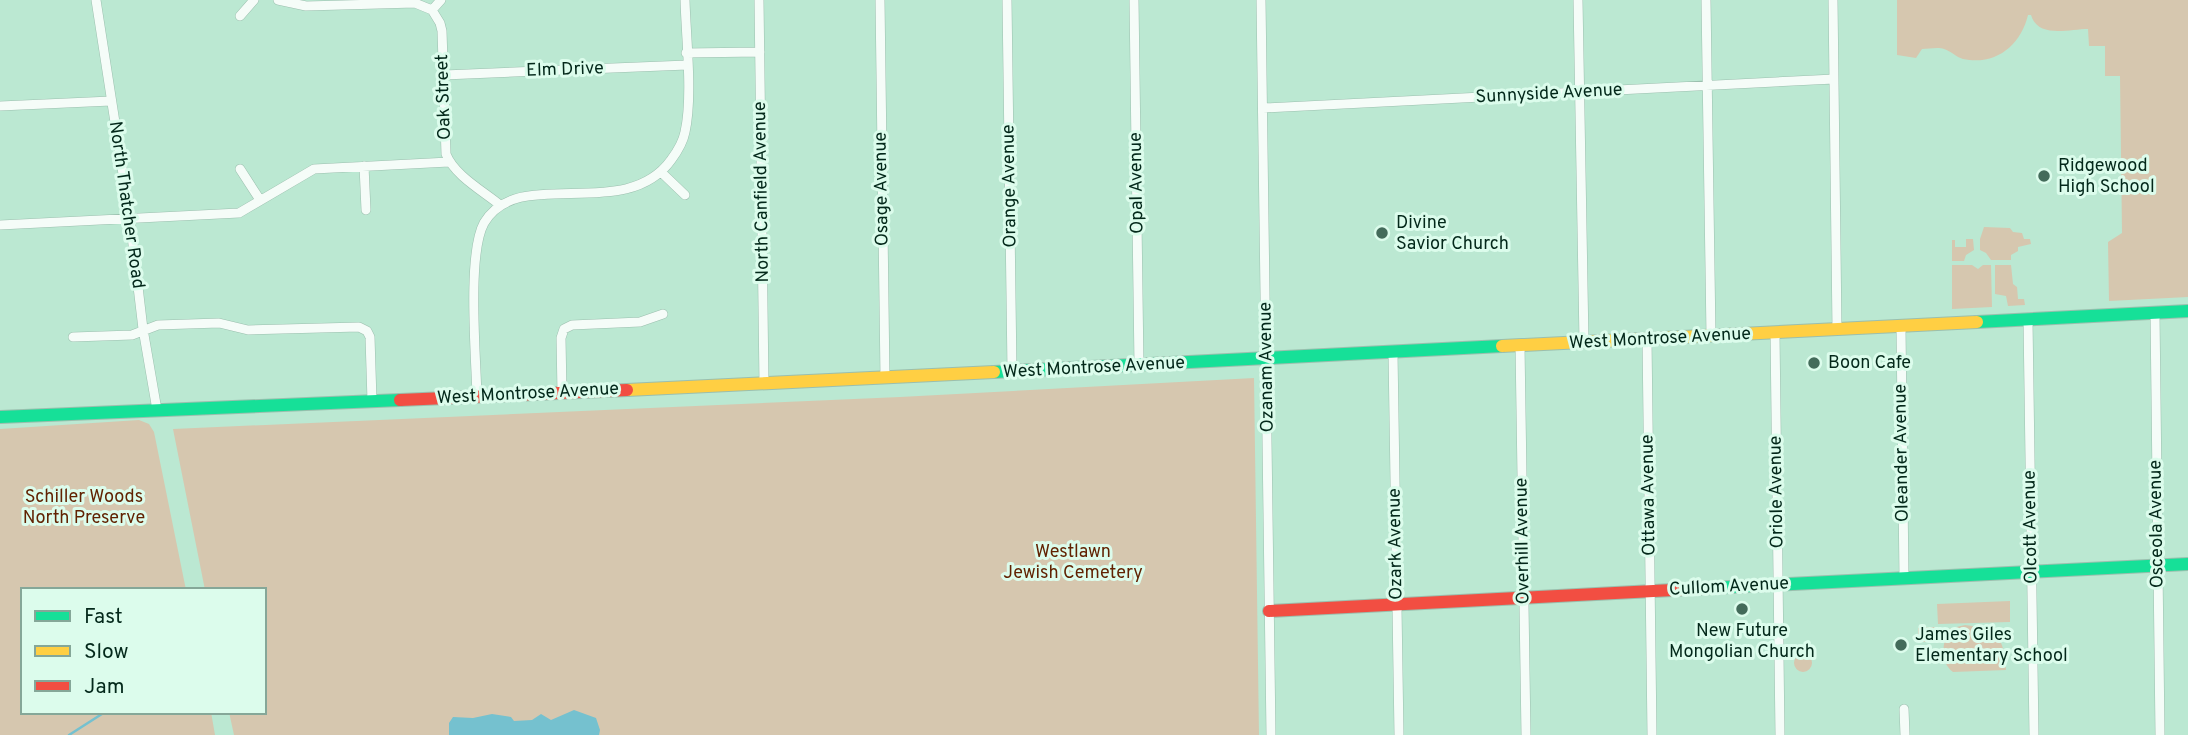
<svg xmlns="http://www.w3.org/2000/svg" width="2188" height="735" font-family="Overpass,sans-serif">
<rect width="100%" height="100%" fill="#bbe8d2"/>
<path fill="#d6c7af" d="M1897,0H2188V297L2109,301L2108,242L2122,233L2120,76H2105V46H2089L2088,29C2069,29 2038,39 2031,15H2028C2021,45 1996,66 1963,59C1956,57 1951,51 1944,49C1938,47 1929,49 1922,49L1916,58L1897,55Z
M1984,227L2010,228L2013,232L2022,233L2024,239H2030L2031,244L2018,247V251L2011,255V260H1991L1986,253L1980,250V239Z
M1966,239H1973L1974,250L1966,255L1964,261H1952V240H1955V247H1966Z
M1952,265H1972L1978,269L1983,265H1991L1992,307L1952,309Z
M1995,265H2011L2013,284L2017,287L2018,299H2024L2025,305L2008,306L2006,296L1995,294Z
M1254,378L1259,735H234L229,712H264V590H205L173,429L900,397Z
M139,420L149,424L154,432L186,590H23V712H211L215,735H0V429Z
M2010,601V622L1938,624L1937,604Z
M1965,625C1998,629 2004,637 2006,670L1953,672C1939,661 1943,644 1948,629Z
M1935,627V642H1918V628Z
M1794 663a9 9 0 1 1 18 0a9 9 0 1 1-18 0Z"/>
<path fill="#75c1cf" d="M574,710L596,718L600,730L599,735H449V723L453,717L473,718L492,714L511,717L514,721L532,720L541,714L551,720Z"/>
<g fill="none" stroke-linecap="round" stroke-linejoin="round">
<path stroke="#75c1cf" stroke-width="2.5" d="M69,735L105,712"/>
<g stroke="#9bbfae" stroke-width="10">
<path id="street" d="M96,0L130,219L143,329L157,410
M278,0L306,6L415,3L432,10L440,23L442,31L446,154C454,175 483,191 500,205
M759,0L764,384
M880,0L885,378
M1007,0L1012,371
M1134,0L1139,366
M1261,0L1271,735
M1578,0L1584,342
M1706,0L1711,336
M1833,0L1837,330
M432,10L441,0
M240,16L254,0
M686,53L760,52
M444,75L687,65
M0,106L111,101
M1263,108L1834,79
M364,166L366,210
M240,169L260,200
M661,172L685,195
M0,225L239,213L314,169L449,162
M2155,313L2160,735
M2028,320L2034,735
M1901,328L1904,578
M1775,333L1780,735
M73,337L132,335L158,325L219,323L248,330L359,327L367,331L370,337L372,401
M1647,339L1652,735
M1520,346L1526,735
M1393,353L1399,735
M562,393L561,338L564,329L572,325L640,322L663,314
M477,396C476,357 467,254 484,223C518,164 625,224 671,160C677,152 683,142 685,132C693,96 686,38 685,0
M1904,709L1905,735"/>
</g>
<g stroke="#9bbfae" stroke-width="14">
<path id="fast" d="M1977,322L2188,311
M994,372L1502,346
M0,417L400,400
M1711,588L2188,564"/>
</g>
<g stroke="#9bbfae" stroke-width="14">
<path id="slow" d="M1502,346L1977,322
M627,390L994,372"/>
</g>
<g stroke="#9bbfae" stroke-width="14">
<path id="jam" d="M400,400L627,390
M1269,611L1711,588"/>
</g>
<use href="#street" stroke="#f5fcf8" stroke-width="9"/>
<use href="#fast" stroke="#16e098" stroke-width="12"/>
<use href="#slow" stroke="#ffcf43" stroke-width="12"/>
<use href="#jam" stroke="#f24e42" stroke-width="12"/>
</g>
<g fill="#436b5a" stroke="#dcfcec" stroke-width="2.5">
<circle cx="2044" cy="176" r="7"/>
<circle cx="1382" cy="233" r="7"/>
<circle cx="1814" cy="363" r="7"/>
<circle cx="1742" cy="609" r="7"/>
<circle cx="1901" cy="645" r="7"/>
</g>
<g text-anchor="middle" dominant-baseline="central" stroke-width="6" stroke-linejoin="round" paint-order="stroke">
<g font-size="18" fill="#03281a" stroke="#dcfcec">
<text transform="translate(565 70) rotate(-2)">Elm Drive</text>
<text transform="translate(1549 94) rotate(-3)">Sunnyside Avenue</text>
<text transform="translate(444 97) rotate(-92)">Oak Street</text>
<text transform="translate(1137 183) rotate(-91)">Opal Avenue</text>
<text transform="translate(1010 186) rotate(-91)">Orange Avenue</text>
<text transform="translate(882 189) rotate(-91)">Osage Avenue</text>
<text transform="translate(762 192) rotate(-91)">North Canfield Avenue</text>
<text transform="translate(126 205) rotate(82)">North Thatcher Road</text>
<text transform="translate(1660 339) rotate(-3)">West Montrose Avenue</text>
<text transform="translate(1267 367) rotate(-91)">Ozanam Avenue</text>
<text transform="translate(1094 368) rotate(-3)">West Montrose Avenue</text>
<text transform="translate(528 394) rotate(-3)">West Montrose Avenue</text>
<text transform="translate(1902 453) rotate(-91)">Oleander Avenue</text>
<text transform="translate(1777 492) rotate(-91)">Oriole Avenue</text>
<text transform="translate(1649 495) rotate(-91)">Ottawa Avenue</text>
<text transform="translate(2157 524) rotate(-91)">Osceola Avenue</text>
<text transform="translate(2031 527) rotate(-91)">Olcott Avenue</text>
<text transform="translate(1523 541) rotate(-91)">Overhill Avenue</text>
<text transform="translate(1396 544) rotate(-91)">Ozark Avenue</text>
<text transform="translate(1729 587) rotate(-3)">Cullom Avenue</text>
</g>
<g font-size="18" fill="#03281a" stroke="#dcfcec" text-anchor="start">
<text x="2058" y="166">Ridgewood<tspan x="2058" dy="21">High School</tspan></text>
<text x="1396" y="223">Divine<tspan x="1396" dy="21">Savior Church</tspan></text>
<text x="1828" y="363">Boon Cafe</text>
<text x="1742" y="631" text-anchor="middle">New Future<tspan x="1742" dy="21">Mongolian Church</tspan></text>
<text x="1915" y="635">James Giles<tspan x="1915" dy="21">Elementary School</tspan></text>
</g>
<g font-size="18" fill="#612202" stroke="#dcfcec">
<text x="84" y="497">Schiller Woods<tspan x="84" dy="21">North Preserve</tspan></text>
<text x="1073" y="552">Westlawn<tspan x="1073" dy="21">Jewish Cemetery</tspan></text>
</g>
</g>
<rect x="21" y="588" width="245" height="126" fill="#dcfcec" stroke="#85a798" stroke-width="2"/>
<rect x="35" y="611" width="35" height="10" fill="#16e098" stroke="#85a798" stroke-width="2"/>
<text x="84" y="623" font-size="21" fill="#03281a">Fast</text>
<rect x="35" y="646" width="35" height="10" fill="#ffcf43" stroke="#85a798" stroke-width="2"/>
<text x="84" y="658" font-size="21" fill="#03281a">Slow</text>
<rect x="35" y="681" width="35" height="10" fill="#f24e42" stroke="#85a798" stroke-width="2"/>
<text x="84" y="693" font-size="21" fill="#03281a">Jam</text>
</svg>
